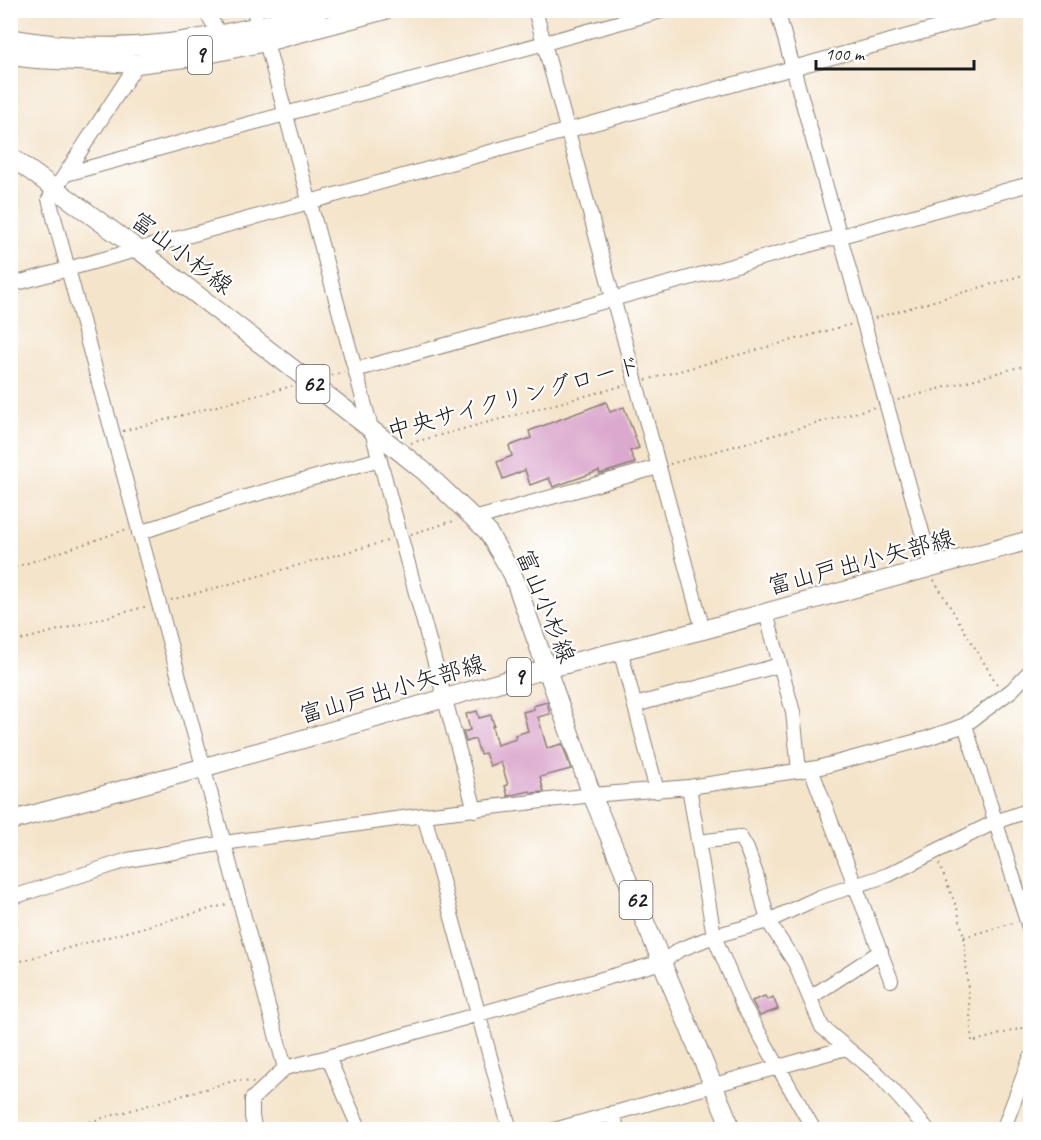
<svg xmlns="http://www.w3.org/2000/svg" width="1041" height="1140" font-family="Caveat,'Klee One',sans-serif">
<rect width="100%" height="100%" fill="#fff"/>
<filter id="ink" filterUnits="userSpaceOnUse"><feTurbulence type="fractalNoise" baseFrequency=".0167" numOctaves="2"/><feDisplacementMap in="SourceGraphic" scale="12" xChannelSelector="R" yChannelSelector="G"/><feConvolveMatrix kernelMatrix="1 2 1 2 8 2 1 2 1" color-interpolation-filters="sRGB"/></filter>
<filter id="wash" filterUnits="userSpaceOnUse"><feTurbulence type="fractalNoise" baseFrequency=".008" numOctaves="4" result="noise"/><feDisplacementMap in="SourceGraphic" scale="24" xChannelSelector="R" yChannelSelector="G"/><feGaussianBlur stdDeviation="1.35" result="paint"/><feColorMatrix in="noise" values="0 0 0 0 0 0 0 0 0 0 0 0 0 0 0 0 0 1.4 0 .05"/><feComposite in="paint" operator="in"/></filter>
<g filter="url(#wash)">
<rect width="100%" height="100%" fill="#f4e4ca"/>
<g id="blocks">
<path fill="#dca9ce" d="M606,402L610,412L624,407L639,448L630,451L635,463L600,474L599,471L553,487L549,478L530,485L525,470L503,479L497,462L512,456L509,446L531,438L529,431Z
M547,702L550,714L538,717L547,748L562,744L571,769L540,777L544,792L531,793L530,791L508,796L505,786L508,785L501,762L490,766L485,753L480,754L475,739L466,742L463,732L470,730L466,714L477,711L479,718L491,715L494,725L492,726L497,745L516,739L515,735L528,731L523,712L534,709L533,706Z
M765,996L767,1000L773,997L778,1009L760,1016L752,1001Z"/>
</g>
</g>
<g filter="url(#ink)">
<use href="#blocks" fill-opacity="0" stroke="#888073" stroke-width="1.5"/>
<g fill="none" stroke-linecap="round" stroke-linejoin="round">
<g stroke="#888073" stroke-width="16">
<path id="minor" d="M205,10L221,36
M254,10L258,27
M535,10L703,630
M777,10L932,568
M266,42L475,810
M137,64L49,199L285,1068
M66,174L665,10
M10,285L1002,10
M355,370L1030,184
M474,519L658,467
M139,533L235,500L380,459
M766,613L793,712L799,771
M620,649L657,791
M635,705L780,665
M965,725L1030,931
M811,769L891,980
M689,787L714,936L742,1003L814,1130
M424,815L510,1130
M698,842L740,837L747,849L756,874L768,921L795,963L822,1027L879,1075L928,1130
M10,898L128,860L224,843L424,815L592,795L689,787L817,768L925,739L965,725L1012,690L1030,671
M811,997L881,951
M328,1057L360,1130
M612,1113L618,1130
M255,1130L252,1117V1099L285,1068L328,1057L662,962L679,950L714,936L768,921L820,897L888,875L995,822L1030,810
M554,1130L846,1048
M1003,1130L1030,1059"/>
</g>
<g stroke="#888073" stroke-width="20">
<path id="major" d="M10,38C122,59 212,40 319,10
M10,56L36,59L137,64L193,57L266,42L385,10
M10,156L139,250L394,447L425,472L487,531L513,575L592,795L732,1130
M10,821L202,768L546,669L703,630L1030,540"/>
</g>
<path stroke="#888073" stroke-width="2" stroke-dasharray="1.5 4.5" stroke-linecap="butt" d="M875,318L1030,273
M326,377L344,372
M646,380L852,324
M898,400L1030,364
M123,431L292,386
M411,443L626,385
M670,464L875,407
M411,534L457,520
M10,569L128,529
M934,580L998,686
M171,600L391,540
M10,643L148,606
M939,864L957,908L964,937L972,1042L1030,1026
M964,937L1016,922
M10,964L228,904
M61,1130L237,1080L254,1083"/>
<use href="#minor" stroke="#fff" stroke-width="14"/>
<use href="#major" stroke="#fff" stroke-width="18"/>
</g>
</g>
<g text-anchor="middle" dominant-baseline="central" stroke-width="4.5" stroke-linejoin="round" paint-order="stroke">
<g fill="#fff" stroke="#606060" stroke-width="1.5">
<rect x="188" y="36" width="24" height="38" rx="4.5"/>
<rect x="296.5" y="365" width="33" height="38" rx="4.5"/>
<rect x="507" y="658" width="24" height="38" rx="4.5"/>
<rect x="619.5" y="881" width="33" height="38" rx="4.5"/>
</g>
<g font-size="22" font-weight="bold" fill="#1c1c1c">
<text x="200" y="55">9</text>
<text x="313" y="384">62</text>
<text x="519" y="677">9</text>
<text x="636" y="900">62</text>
</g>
<g font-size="24" fill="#1c1c1c" stroke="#fff">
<text transform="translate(182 253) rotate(37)">富山小杉線</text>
<text transform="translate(514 398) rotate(-15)">中央サイクリングロード</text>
<text transform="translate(861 562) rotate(-15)">富山戸出小矢部線</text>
<text transform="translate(546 606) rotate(68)">富山小杉線</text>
<text transform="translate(392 689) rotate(-16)">富山戸出小矢部線</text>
</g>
</g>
<rect width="1041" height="1140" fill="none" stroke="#fff" stroke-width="36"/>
<path d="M816 60v9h158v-9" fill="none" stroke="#1c1c1c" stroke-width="3"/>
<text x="825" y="60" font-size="18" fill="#1c1c1c" stroke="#ffffff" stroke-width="4.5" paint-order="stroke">100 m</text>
</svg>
